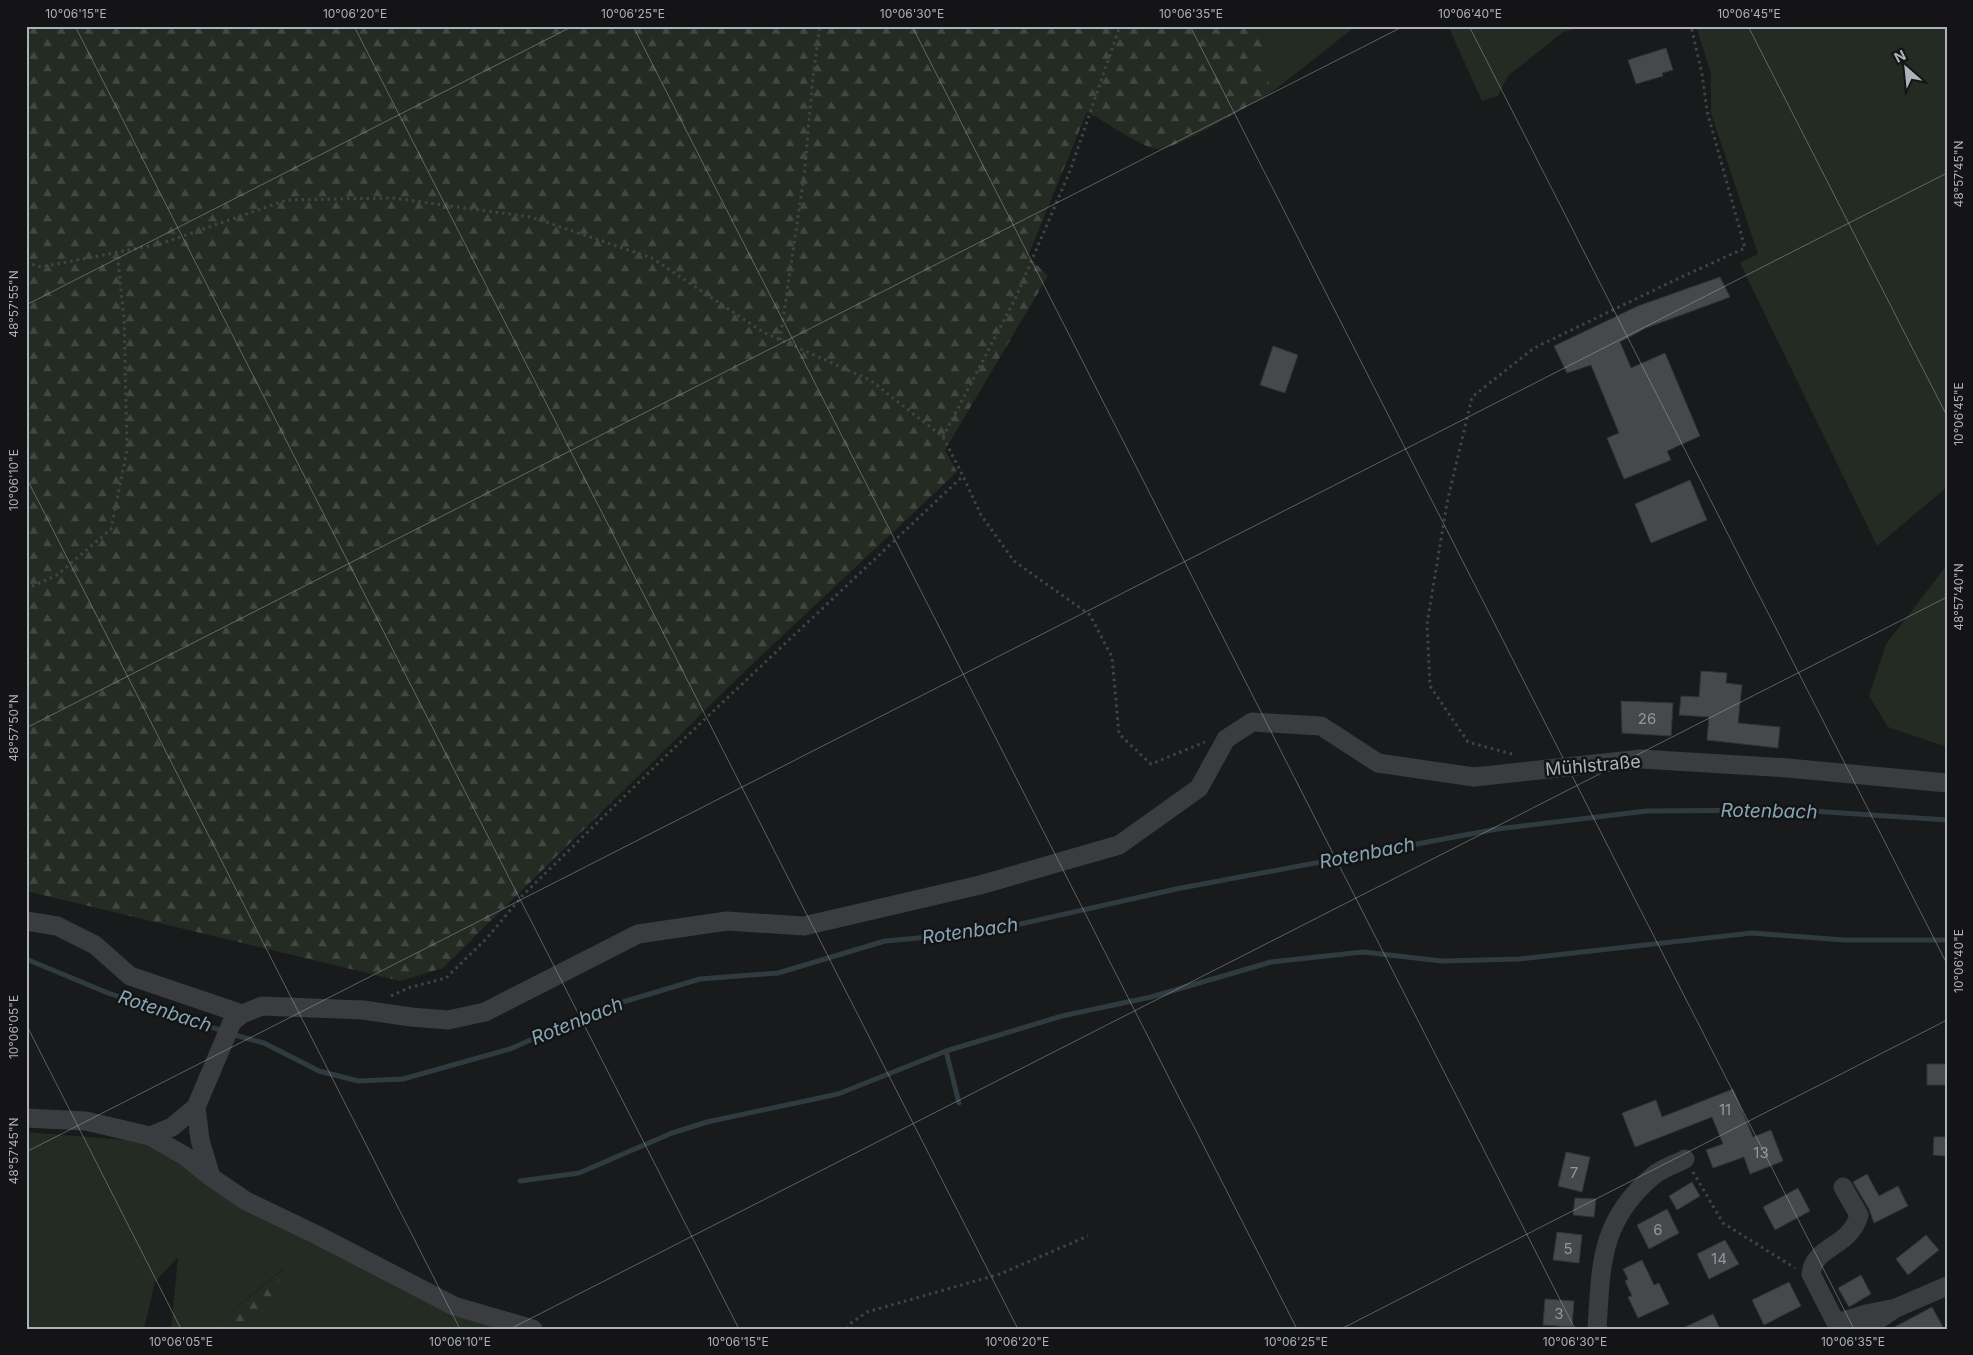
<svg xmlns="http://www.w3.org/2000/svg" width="1973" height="1355" font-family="Inter,sans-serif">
<defs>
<pattern id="forest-firs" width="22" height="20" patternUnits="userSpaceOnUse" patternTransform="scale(1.25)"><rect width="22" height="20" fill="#242b23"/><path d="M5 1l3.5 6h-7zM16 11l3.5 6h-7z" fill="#414741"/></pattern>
</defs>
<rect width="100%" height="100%" fill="#191a1b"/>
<path fill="#242b23" d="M1260,26H1356L1271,93Z
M1448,26H1588L1563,32L1508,76L1498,96L1482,101Z
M1696,26H1947V487L1877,546L1740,263L1758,254L1711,113V74Z
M1947,565V747L1888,727L1869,696L1886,644Z
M26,1132L139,1141L515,1329H259L283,1269L210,1329H171L178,1257L155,1282L144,1329H26Z"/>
<path fill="url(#forest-firs)" d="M26,26H1260L1271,93C1250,104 1177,150 1158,149C1142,148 1103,120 1087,112L1028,256L1048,276L945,450L957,472L747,669L443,968L400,981L26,891Z
M284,1269L259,1329H210Z"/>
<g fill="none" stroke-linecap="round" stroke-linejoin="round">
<path stroke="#2f3b3f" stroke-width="5" d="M26,959L108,993L223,1031
M231,1034L264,1043L319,1071L358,1081L403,1079L510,1049L606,1007L700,979L778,973L885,941L985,932L1176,889L1497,829L1647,811L1797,810L1947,820
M946,1051L959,1103
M520,1181L579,1173L672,1133L707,1122L838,1094L946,1051L1062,1016L1151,997L1271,962L1363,952L1442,961L1519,959L1752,933L1844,940H1947"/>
</g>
<path fill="#46484b" stroke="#333437" d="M1666,48L1673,70L1662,73L1663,76L1636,84L1628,60Z
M1720,277L1730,297L1646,328L1620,342L1631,368L1665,353L1700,436L1667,451L1671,460L1624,479L1607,438L1619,433L1591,365L1567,373L1554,346L1638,306Z
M1273,346L1298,355L1285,393L1260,385Z
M1690,480L1707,520L1651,543L1635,504Z
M1701,671L1727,673L1726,683L1742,685L1738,723L1780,727L1778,748L1707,740L1709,717L1679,715L1681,696L1699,697Z
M1621,701L1673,703L1671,736L1622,733Z
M1927,1064H1947V1085H1927Z
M1733,1089L1753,1137L1771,1130L1783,1161L1750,1174L1744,1157L1713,1168L1706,1150L1723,1144L1712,1117L1635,1147L1622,1113L1656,1100L1662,1117Z
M1934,1137H1947V1156L1933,1155Z
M1566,1152L1590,1157L1582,1192L1558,1186Z
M1867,1174L1879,1196L1898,1186L1908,1206L1874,1223L1869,1209L1853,1182Z
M1692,1182L1700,1196L1677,1210L1669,1196Z
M1798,1188L1810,1211L1775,1230L1763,1207Z
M1575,1198L1596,1199L1594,1217L1573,1215Z
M1667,1209L1679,1233L1649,1249L1637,1225Z
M1557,1232L1582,1235L1579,1263L1553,1260Z
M1926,1235L1939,1250L1908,1275L1896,1259Z
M1725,1240L1739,1264L1709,1279L1697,1254Z
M1642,1260L1654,1285L1659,1283L1669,1304L1638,1318L1628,1297L1632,1296L1625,1281L1628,1279L1623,1269Z
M1861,1275L1871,1294L1849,1307L1838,1288Z
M1789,1282L1801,1306L1764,1325L1752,1300Z
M1545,1299L1574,1301L1572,1327L1543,1325Z
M1932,1307L1944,1329H1891Z
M1713,1314L1720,1329H1681Z"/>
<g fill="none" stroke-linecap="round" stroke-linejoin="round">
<path stroke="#404447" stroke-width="3" stroke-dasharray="2.5 4" stroke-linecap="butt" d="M26,262L41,267L160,244L287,200L393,198L531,217L652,258L763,332L870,380L943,437L963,476L981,515L1014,561L1090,615L1112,657L1119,734L1151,764L1205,742
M780,340L804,176L813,77L820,26
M943,437L1016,297L1070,171L1120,26
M26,589L57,575L111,529L127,450L124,318L117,252
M1512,754L1468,742L1430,686L1427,624L1447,503L1472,397L1534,348L1675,280L1745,248L1707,111L1702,74L1691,26
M391,996L408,988L446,978L487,938L523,895L671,751L963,476
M1693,1172L1723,1223L1795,1268
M847,1329L851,1323L867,1312L1000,1274L1088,1236"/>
<path stroke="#3a3c40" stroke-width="19" d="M26,921L57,926L95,945L130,976L242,1014
M196,1107L200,1140L211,1177L246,1201L317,1235L454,1306L533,1329
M26,1118L86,1121L150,1136L172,1127L196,1107L232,1022L242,1014L262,1006L363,1010L411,1017L448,1020L485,1012L638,934L727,921L804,926L980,885L1119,845L1199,788L1226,739L1252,722L1321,726L1378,763L1474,777L1641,759L1788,768L1947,783
M150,1136L185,1156L211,1177
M1843,1187L1859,1215C1850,1248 1814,1245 1811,1274L1836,1323L1866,1314L1896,1308
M1597,1329C1601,1264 1600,1220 1654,1175C1663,1168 1676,1164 1685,1159
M1865,1329L1896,1308L1947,1286"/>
</g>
<path fill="none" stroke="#acb3ba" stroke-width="1" stroke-opacity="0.45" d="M75,26L739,1329M354,26L1018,1329M633,26L1297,1329M912,26L1575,1329M1190,26L1854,1329M1469,26L1947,964M1748,26L1947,416M26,305L573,26M26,477L460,1329M26,728L1404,26M26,1024L181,1329M26,1152L1947,173M510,1329L1947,597M1341,1329L1947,1020"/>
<g text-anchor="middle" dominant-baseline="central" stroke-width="5" stroke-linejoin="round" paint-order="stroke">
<g font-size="15" fill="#92989e">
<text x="1647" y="718">26</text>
<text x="1725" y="1109">11</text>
<text x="1761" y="1152">13</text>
<text x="1574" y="1172">7</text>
<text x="1658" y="1229">6</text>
<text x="1568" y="1248">5</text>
<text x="1719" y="1258">14</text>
<text x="1559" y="1313">3</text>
</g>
<g font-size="18" fill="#acb3ba" stroke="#141416">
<text transform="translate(1593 765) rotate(-5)">Mühlstraße</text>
</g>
<g font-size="19" font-style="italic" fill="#85a7b3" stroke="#141416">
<text transform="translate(1769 811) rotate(1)">Rotenbach</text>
<text transform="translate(1367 853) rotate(-11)">Rotenbach</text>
<text transform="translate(970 931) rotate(-8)">Rotenbach</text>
<text transform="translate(165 1011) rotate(18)">Rotenbach</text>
<text transform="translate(577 1021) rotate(-22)">Rotenbach</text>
</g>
</g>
<rect width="1973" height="1355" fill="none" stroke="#141416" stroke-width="55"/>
<g transform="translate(1906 68) rotate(333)" stroke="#141416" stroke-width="4" paint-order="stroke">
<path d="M0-4L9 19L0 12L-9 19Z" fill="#acb3ba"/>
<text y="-8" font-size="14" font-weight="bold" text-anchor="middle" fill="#acb3ba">N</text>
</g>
<rect x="28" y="28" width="1918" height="1300" fill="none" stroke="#acb3ba" stroke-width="2"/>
<g font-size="12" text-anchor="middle" fill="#acb3ba">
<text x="76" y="18">10°06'15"E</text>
<text x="355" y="18">10°06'20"E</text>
<text x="633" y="18">10°06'25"E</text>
<text x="912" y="18">10°06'30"E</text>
<text x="1191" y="18">10°06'35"E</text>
<text x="1470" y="18">10°06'40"E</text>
<text x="1749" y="18">10°06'45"E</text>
<text transform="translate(1959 174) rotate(-90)" y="4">48°57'45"N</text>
<text transform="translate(14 304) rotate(-90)" y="4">48°57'55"N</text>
<text transform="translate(1959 414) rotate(-90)" y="4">10°06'45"E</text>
<text transform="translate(14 480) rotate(-90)" y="4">10°06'10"E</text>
<text transform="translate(1959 597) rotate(-90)" y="4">48°57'40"N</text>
<text transform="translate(14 728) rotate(-90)" y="4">48°57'50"N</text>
<text transform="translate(1959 961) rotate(-90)" y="4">10°06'40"E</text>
<text transform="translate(14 1027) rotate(-90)" y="4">10°06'05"E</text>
<text transform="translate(14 1151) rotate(-90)" y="4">48°57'45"N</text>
<text x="181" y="1346">10°06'05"E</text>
<text x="460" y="1346">10°06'10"E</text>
<text x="738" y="1346">10°06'15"E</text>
<text x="1017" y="1346">10°06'20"E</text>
<text x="1296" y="1346">10°06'25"E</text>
<text x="1575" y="1346">10°06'30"E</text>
<text x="1853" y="1346">10°06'35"E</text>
</g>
</svg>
